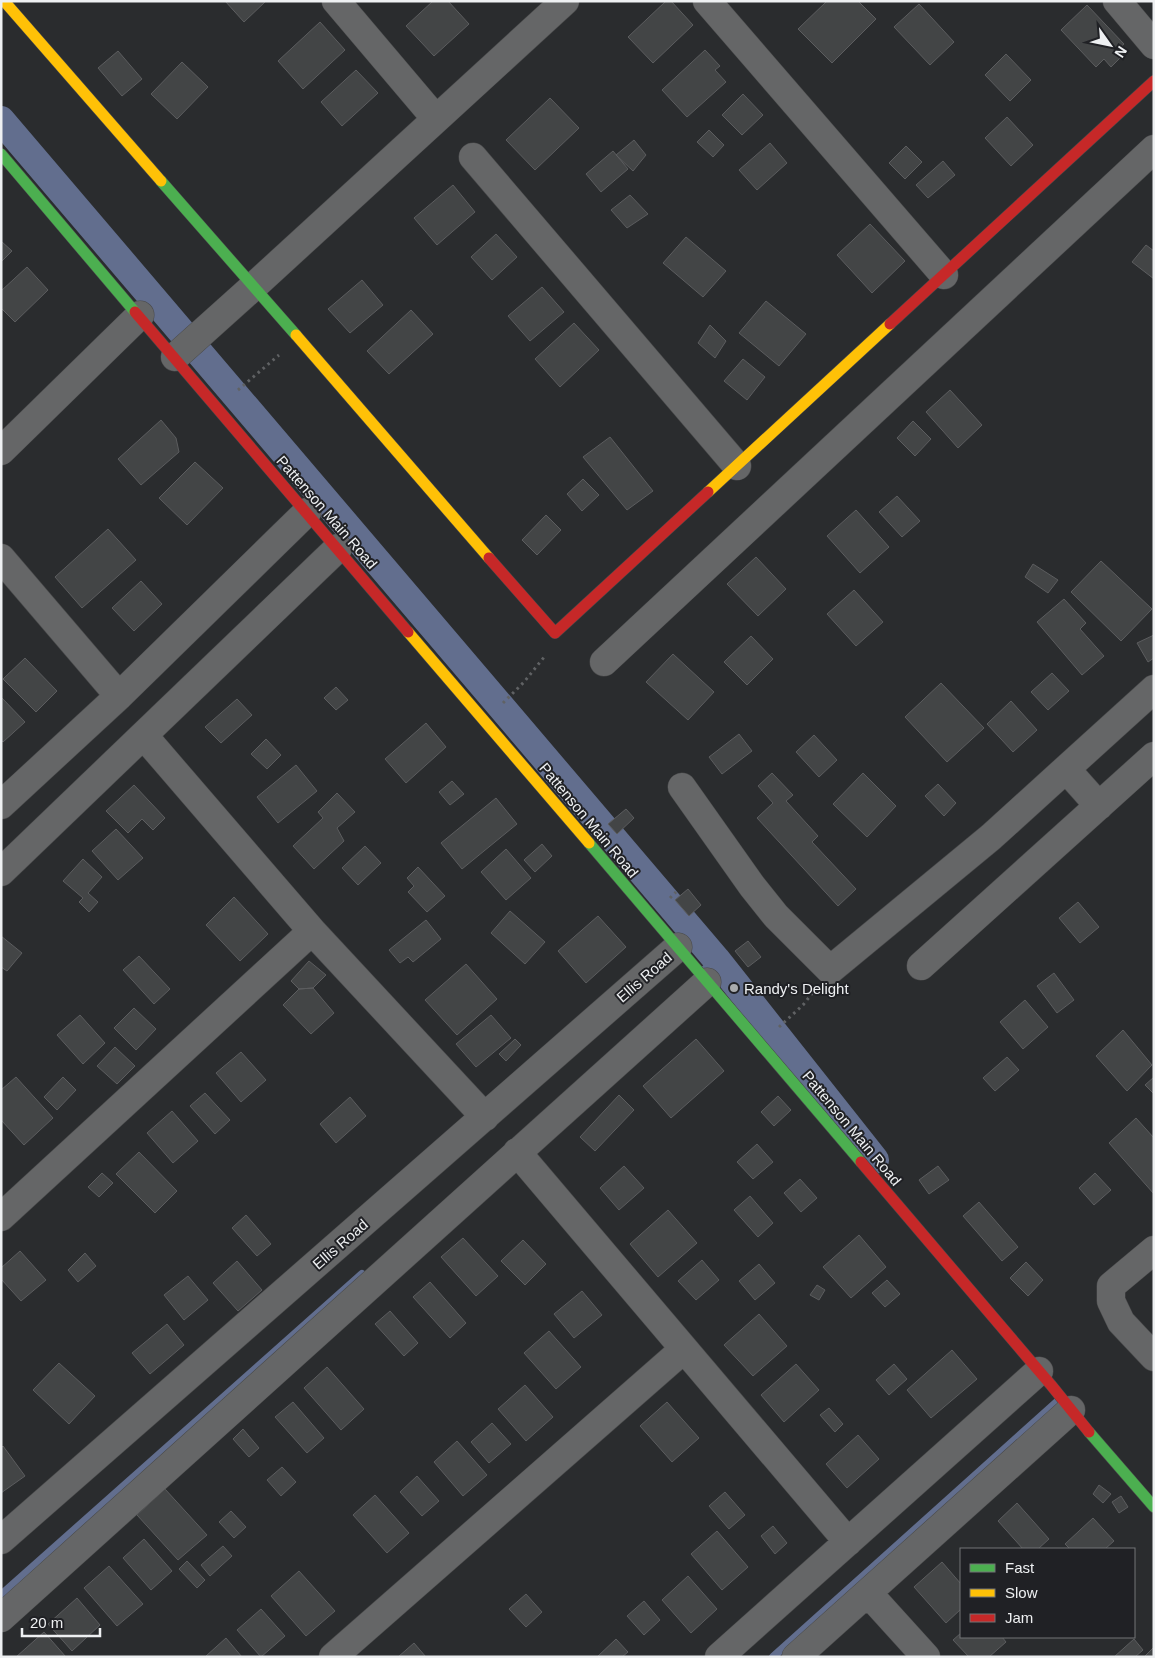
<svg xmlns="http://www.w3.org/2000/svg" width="1155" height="1658" font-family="Helvetica,sans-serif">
<rect width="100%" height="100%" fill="#2a2c2e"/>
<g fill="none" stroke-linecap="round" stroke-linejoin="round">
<path stroke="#626e8e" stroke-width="8" d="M338,542L350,530
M703,971L716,959
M1,1595L362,1274
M773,1657L1058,1401"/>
<path stroke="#626e8e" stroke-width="28" d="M1,120L716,959L875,1160"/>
</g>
<path fill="#434546" stroke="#5c5d5f" d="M225,1H266L244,22Z
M433,1H448L469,24L434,56L406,26Z
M666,1H671L693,25L653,63L628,37Z
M827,1H858L876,19L832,63L798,29Z
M919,4L954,42L930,65L894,27Z
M1087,5L1124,44L1118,49L1123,55L1111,67L1104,59L1096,67L1061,30Z
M320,22L345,50L303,89L278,61Z
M705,50L720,66L715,70L726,82L687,117L662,90Z
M118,51L142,79L122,96L98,68Z
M1006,54L1031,80L1010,101L985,75Z
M182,62L208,87L177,119L151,94Z
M356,70L378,93L342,126L321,102Z
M743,94L763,115L742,135L722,115Z
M550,98L579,128L535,170L506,140Z
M1007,117L1033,145L1011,166L985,138Z
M709,130L724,145L713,157L697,142Z
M634,140L646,155L633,171L616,155Z
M770,143L787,163L757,190L739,170Z
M906,146L922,162L905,179L889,163Z
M613,151L628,169L601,192L586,174Z
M943,161L955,175L928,198L916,185Z
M453,185L475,212L437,245L414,218Z
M630,195L648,214L627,228L611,210Z
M870,224L905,261L872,293L837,255Z
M496,234L517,257L492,280L471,257Z
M686,237L726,271L703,297L663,263Z
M1,241L12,251L1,262Z
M1146,245L1154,251V279L1132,262Z
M27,267L48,290L15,322L1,308V291Z
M362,280L383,305L350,333L328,309Z
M542,287L564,312L530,341L508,316Z
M766,301L806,334L779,366L739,333Z
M411,310L433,334L389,374L367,351Z
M574,323L599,350L560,387L535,359Z
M710,325L726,341L715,358L698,343Z
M743,359L765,377L747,400L724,381Z
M950,390L982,425L958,448L926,412Z
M161,420L176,438L179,452L141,485L118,459Z
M913,421L931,439L915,456L897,438Z
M610,437L653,491L627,510L583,457Z
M195,462L223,488L187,525L159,498Z
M583,479L599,495L582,511L567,494Z
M897,496L920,521L902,537L879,512Z
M856,510L889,547L860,573L827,536Z
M546,515L561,530L537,555L522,540Z
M108,529L136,560L82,608L55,577Z
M756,557L786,589L758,616L727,584Z
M1101,561L1152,609L1121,641L1071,592Z
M1033,564L1058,580L1048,593L1025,577Z
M141,581L162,604L134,631L112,608Z
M854,590L883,622L856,646L827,614Z
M1064,599L1086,623L1080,629L1104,656L1082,675L1037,622Z
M1154,635V658L1148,662L1137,643Z
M751,636L773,659L747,685L724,662Z
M673,654L714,692L688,720L646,682Z
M25,658L57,691L36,712L3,679Z
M1052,673L1069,691L1048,710L1031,692Z
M941,683L984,728L947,762L905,717Z
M336,687L348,700L336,710L324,698Z
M1,697L25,722L3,742L1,740Z
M237,699L252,715L221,743L205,727Z
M1011,701L1037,730L1013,752L987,724Z
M426,723L446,747L406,783L385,759Z
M739,734L752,751L722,774L709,757Z
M814,735L837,760L819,777L796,752Z
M266,739L281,755L267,769L251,754Z
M296,765L317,791L278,823L257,797Z
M772,773L793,795L786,801L818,836L812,842L856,889L838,906L757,818L773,803L758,786Z
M863,773L896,806L867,837L833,804Z
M452,781L464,794L450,805L439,792Z
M938,784L956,803L944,816L925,796Z
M134,785L165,818L153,830L142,819L128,833L106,811Z
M337,793L355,812L337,828L344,841L314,869L293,846L323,818L318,812Z
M496,798L517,824L462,869L441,843Z
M626,809L634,818L617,834L608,824Z
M116,829L143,858L118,880L92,851Z
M542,844L552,856L535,872L524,860Z
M365,846L381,863L358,885L342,868Z
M506,849L531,878L506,900L481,872Z
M83,859L102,877L88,893L98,902L89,912L79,902L83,898L63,881Z
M418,867L445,896L427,912L408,892L414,886L407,878Z
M688,889L701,905L689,916L675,900Z
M234,897L268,934L240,961L206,925Z
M1078,902L1099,927L1080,943L1059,918Z
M510,911L545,942L525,964L491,933Z
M598,916L626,947L586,983L558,951Z
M426,920L441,939L413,962L408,957L400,963L389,950Z
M1,936L22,953L7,971L1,967Z
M748,941L761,957L748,967L735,951Z
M139,956L170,989L154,1004L123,970Z
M309,961L326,975L313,988L299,989L291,981Z
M466,964L497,999L457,1035L425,1000Z
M1054,973L1074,1000L1057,1013L1037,986Z
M313,988L334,1013L311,1034L283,1005L299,989Z
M1025,1000L1048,1027L1023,1049L1000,1022Z
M134,1008L156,1029L136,1050L114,1028Z
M80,1015L105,1043L83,1064L57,1035Z
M491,1015L511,1038L476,1067L456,1044Z
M1123,1030L1152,1065L1127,1091L1096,1056Z
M515,1039L521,1045L506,1061L499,1054Z
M696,1039L724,1071L671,1118L643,1086Z
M115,1047L135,1066L117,1084L97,1066Z
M241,1052L266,1080L241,1102L216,1073Z
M1007,1057L1019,1070L995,1091L983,1078Z
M16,1077L53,1118L24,1145L1,1120V1090Z
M63,1077L76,1090L57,1110L44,1097Z
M1154,1077V1094L1145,1085Z
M205,1093L230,1120L215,1134L190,1106Z
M619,1095L634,1110L595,1151L580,1137Z
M778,1096L791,1110L774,1126L761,1112Z
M350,1097L366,1116L336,1143L320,1124Z
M172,1111L198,1141L173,1163L147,1133Z
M1136,1118L1154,1138V1194L1109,1143Z
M757,1144L773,1162L753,1179L737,1162Z
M139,1152L177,1191L155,1213L116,1174Z
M624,1166L644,1188L619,1210L600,1188Z
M938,1166L949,1180L929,1194L919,1180Z
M102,1173L113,1183L99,1197L88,1187Z
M1095,1173L1111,1190L1094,1205L1079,1188Z
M800,1179L817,1198L801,1212L784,1193Z
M750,1196L773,1223L758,1237L734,1210Z
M979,1202L1018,1247L1002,1261L963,1216Z
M668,1210L697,1243L658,1277L630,1244Z
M246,1215L271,1244L257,1256L232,1228Z
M859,1235L886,1267L851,1298L823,1267Z
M463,1238L498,1276L476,1296L441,1257Z
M523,1240L546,1264L525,1285L501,1261Z
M20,1251L46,1280L21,1301L1,1279V1268Z
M85,1253L96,1266L78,1282L68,1270Z
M702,1260L719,1280L696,1300L678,1281Z
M237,1261L262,1290L238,1311L213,1283Z
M1026,1262L1043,1280L1028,1296L1010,1278Z
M759,1264L775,1283L755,1300L739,1281Z
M188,1276L208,1300L184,1320L164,1295Z
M887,1280L900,1294L885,1307L872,1293Z
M430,1282L466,1323L450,1338L413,1297Z
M817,1285L825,1290L819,1300L810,1295Z
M582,1291L602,1315L574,1338L554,1314Z
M390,1311L418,1343L404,1356L375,1324Z
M759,1314L787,1346L753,1376L724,1345Z
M167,1324L184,1345L150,1374L132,1353Z
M549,1331L581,1367L556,1389L524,1353Z
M952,1350L977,1379L931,1418L907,1390Z
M59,1363L95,1396L69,1424L33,1390Z
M796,1364L819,1390L784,1422L761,1395Z
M894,1364L907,1379L889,1395L876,1380Z
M327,1367L364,1409L341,1430L304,1388Z
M525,1385L553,1417L526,1441L498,1409Z
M293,1402L324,1438L307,1453L275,1417Z
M667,1402L699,1438L672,1462L640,1426Z
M829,1408L843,1424L835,1432L820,1415Z
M492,1423L511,1444L489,1463L471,1442Z
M243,1429L259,1448L249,1457L233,1439Z
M858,1435L879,1459L847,1488L826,1464Z
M457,1441L487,1475L463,1496L434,1462Z
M3,1446L25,1476L1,1493V1448Z
M282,1467L296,1482L281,1496L267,1480Z
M417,1476L439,1501L422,1516L400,1492Z
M1099,1485L1111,1494L1103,1503L1093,1494Z
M165,1489L207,1535L178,1560L137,1515Z
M725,1492L745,1515L729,1529L709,1506Z
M375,1495L409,1533L387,1553L353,1515Z
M1121,1496L1128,1507L1119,1513L1112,1502Z
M1017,1503L1049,1539L1038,1549H1023L998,1521Z
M231,1511L246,1527L234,1538L219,1522Z
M1093,1518L1114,1541L1105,1549H1070L1065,1544Z
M773,1526L787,1543L775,1554L761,1536Z
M717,1531L748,1567L722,1590L691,1554Z
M144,1539L172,1571L151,1590L123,1558Z
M223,1546L232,1556L210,1576L201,1565Z
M187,1561L205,1580L197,1588L179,1569Z
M942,1562L961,1584V1609L946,1623L914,1587Z
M109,1566L143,1604L117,1626L84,1588Z
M299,1571L335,1611L306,1636L271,1596Z
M688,1576L717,1609L691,1633L662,1600Z
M526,1594L542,1612L526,1627L509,1609Z
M77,1598L100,1625L72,1651L48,1624Z
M644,1601L660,1620L644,1635L627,1616Z
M261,1609L285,1636L261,1657L237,1630Z
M44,1632L66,1657H16Z
M961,1633V1637H1002L1006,1642L989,1657H969L953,1640Z
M226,1638L242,1657H206V1656Z
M616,1639L628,1652L622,1657H597Z
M1134,1639L1143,1650L1135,1657H1114Z
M414,1643L426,1657H398Z
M1154,1647V1657H1144Z"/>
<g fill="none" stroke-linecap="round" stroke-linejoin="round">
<g stroke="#48494a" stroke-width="29">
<path id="street" d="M336,1L436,119
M707,1L944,275
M1117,1L1154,45
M473,157L737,466
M175,357L253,287L565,1
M1,451L140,315
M1,558L119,696
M604,662L1154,149
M144,736L312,931L485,1117
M1066,769L1099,806
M682,787L752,886L776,916L830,970L991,837L1154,689
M1,805L119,696L307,512
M1,872L338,548
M921,966L1154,756
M517,1152L848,1542
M1,1217L312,931
M1154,1250L1111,1286V1301L1121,1322L1154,1357
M1,1540L678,947
M868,1593L926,1657
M1,1618L707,982
M333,1657L684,1349
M719,1657L1039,1371
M796,1657L1071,1410"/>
</g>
<g stroke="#48494a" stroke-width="12">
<path id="fast" d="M1,154L135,312
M161,181L296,335
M589,843L861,1162
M1089,1432L1154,1507"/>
</g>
<g stroke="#48494a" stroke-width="12">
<path id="slow" d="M4,1L161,181
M296,335L489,558
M708,492L890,324
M408,632L589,843"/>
</g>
<g stroke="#48494a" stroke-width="12">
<path id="jam" d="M135,312L408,632
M890,324L1154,81
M489,558L555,633L708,492
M861,1162L1051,1385L1089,1432"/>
</g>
<path stroke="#606264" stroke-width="3" stroke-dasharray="2.5 4" stroke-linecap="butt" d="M238,390L279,355
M503,703L524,682L545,656
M670,898L676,892
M779,1027L803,1005L814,991"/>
<use href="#street" stroke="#656667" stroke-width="28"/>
<use href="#fast" stroke="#4caf50" stroke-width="11"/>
<use href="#slow" stroke="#ffc107" stroke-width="11"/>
<use href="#jam" stroke="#c62828" stroke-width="11"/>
</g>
<circle fill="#a9abad" stroke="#202125" stroke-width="2" cx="734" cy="988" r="5"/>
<g text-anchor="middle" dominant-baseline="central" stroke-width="4" stroke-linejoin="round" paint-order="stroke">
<g font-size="15" fill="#eef0f2" stroke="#202125">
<text transform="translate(327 512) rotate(49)">Pattenson Main Road</text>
<text transform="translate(589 820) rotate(50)">Pattenson Main Road</text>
<text transform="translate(644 977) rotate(-41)">Ellis Road</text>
<text transform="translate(852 1128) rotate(50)">Pattenson Main Road</text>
<text transform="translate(340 1244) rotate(-41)">Ellis Road</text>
</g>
<g font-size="15" fill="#eef0f2" stroke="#202125" text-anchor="start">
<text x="744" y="988">Randy's Delight</text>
</g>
</g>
<rect width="1155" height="1658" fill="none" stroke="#eef0f2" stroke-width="5"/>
<rect x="960" y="1548" width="175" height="90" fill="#202125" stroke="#727477"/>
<rect x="970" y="1564" width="25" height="8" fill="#4caf50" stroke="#727477"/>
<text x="1005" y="1573" font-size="15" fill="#eef0f2">Fast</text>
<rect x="970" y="1589" width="25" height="8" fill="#ffc107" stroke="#727477"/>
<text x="1005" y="1598" font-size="15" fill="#eef0f2">Slow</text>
<rect x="970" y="1614" width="25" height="8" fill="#c62828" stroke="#727477"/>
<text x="1005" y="1623" font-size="15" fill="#eef0f2">Jam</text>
<g transform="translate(1110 45) rotate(123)" stroke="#202125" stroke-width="4" paint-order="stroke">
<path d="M0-4L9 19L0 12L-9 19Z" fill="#eef0f2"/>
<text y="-8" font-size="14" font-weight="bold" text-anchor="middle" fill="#eef0f2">N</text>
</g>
<path d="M22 1628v8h78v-8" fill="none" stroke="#eef0f2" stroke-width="2.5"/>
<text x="30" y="1628" font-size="15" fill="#eef0f2" stroke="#202125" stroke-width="4" paint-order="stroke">20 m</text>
</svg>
